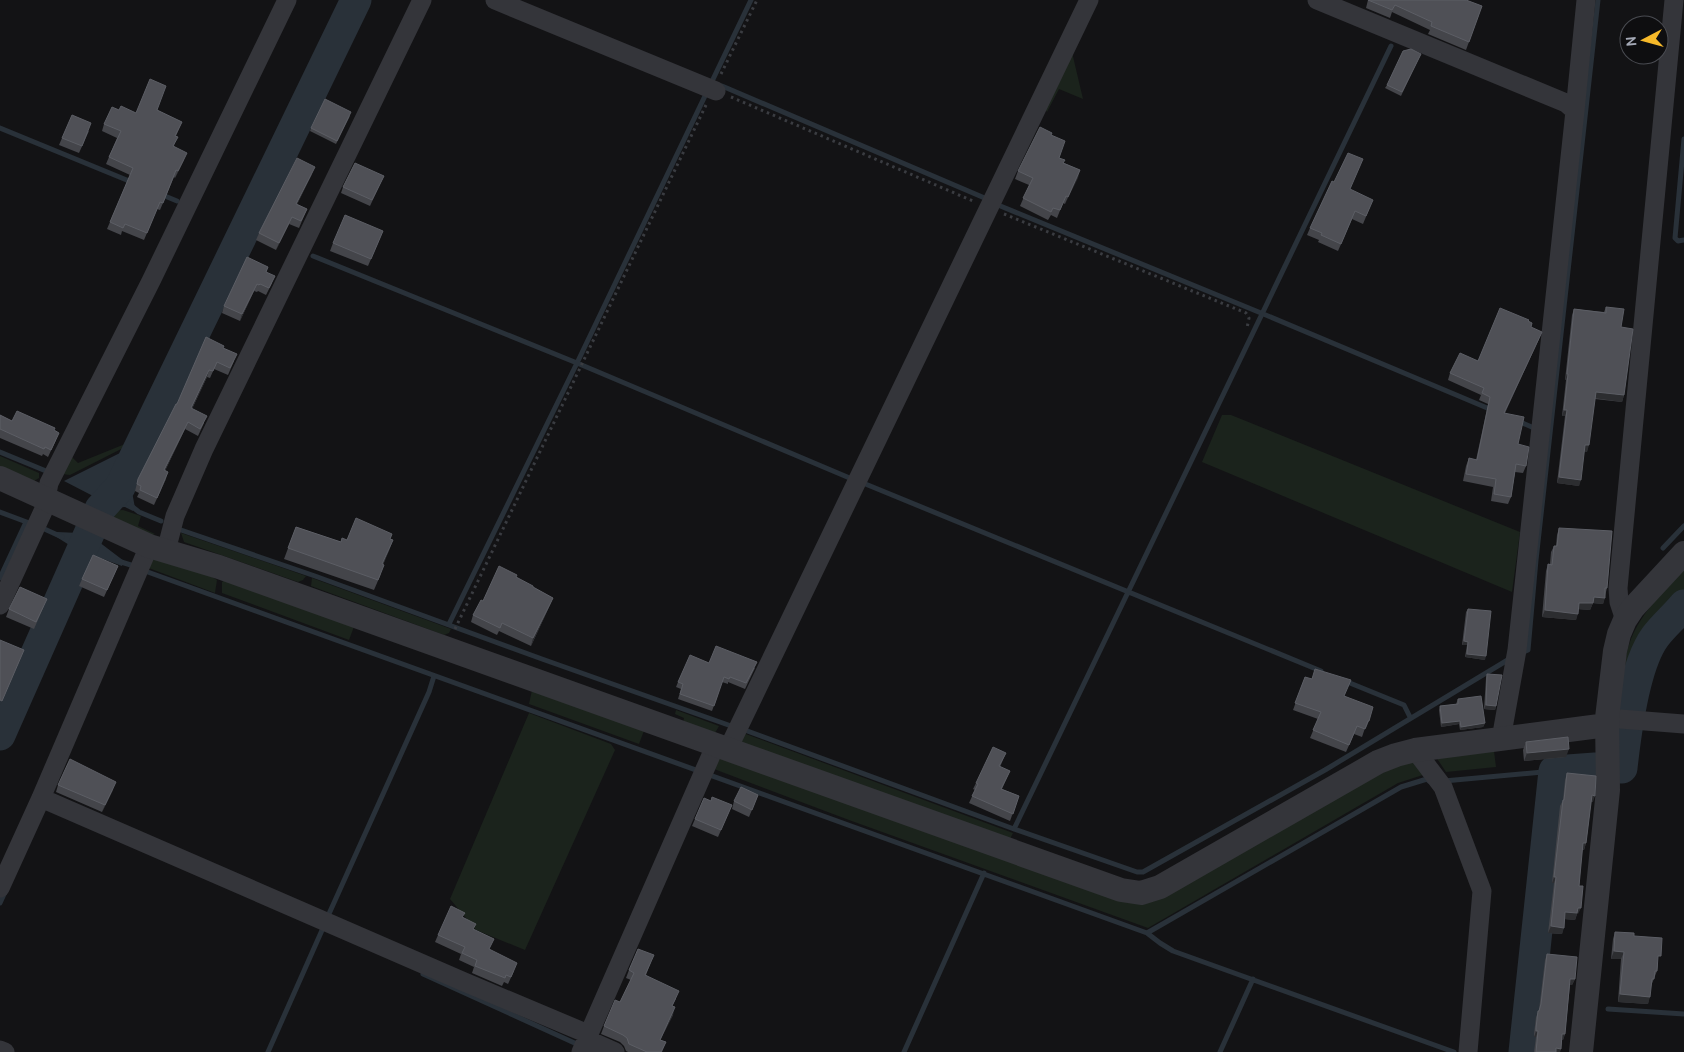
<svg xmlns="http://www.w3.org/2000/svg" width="1684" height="1052" font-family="Cabin,sans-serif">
<rect width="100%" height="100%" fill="#131315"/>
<path fill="#1b231c" d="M1071,48L1083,99L1059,89L1047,112L1045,109Z
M1222,415H1231L1520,532L1512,592L1202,462Z
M125,444L129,445L70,475L62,474L71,456L78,463Z
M0,456L39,473V478L34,481L0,468Z
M123,510L141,516L138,526L155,534L151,536L108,518L110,511Z
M181,533L306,576L303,580L298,582L184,542Z
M153,555L204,572L217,580L215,593L146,567Z
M1684,568V594C1671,607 1655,621 1646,638C1634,661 1631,688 1625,712L1618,707C1622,685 1623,660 1631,639C1641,614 1666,587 1684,568Z
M312,578L451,629L449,633L444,635L311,586Z
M226,579L355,624L349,640L222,593V582Z
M532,690L645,728L639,744L529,704Z
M676,710L719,726L715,733L683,723L684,718L675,714Z
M529,713L611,744L615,750L525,950L476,930L450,899Z
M743,733L1013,833L1009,841L741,742Z
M1494,751L1496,767L1446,772L1436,757Z
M719,757L1143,904L1154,901L1373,774L1415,759L1426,774L1398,783L1148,928L849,820L714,769Z"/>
<path fill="#293139" d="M134,446L145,451L131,486L135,508L133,511L125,507L109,508L99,542L124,561L122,566L92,555L88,554L86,558L73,552L74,548L55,536L57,532L79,533L95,500L93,496L64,481Z"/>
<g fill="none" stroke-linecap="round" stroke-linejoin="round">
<path stroke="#293139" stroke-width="5" d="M722,86L987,199
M0,128L134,183
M1684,139L1675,238L1678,241L1684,240
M160,194L177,201
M998,205L1261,313L1492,410
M313,256L577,363L852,479
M1518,421L1534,428
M0,452L46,471
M863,483L1321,671
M129,504L139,512L161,521
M0,512L32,524
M40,527L62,537
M181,530L315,576L542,659L734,727
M1663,548L1684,526
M118,561L134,566
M145,571L1147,933L1401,787L1427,779L1429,781
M0,578L26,522
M449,624L577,363L751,0
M1521,653L1528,650L1536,560L1598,0
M1345,681L1404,705L1410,717
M742,729L1014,829L1137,872H1143L1325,770L1511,658
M1444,781L1554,771
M1014,829L1391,46
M0,903L5,892
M328,916L429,692L434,676
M1147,933L1160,943L1173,951L1454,1052
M423,974L579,1045
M1608,1009L1684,1014
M268,1052L323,928
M904,1052L984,873
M1220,1052L1253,979"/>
<path stroke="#293139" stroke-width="31" d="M0,735L100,509L120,487L356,0
M1524,1052L1554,771L1595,768H1622C1626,732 1634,666 1655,637C1663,626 1675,616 1684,605"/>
<path stroke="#3a3c41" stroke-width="3" stroke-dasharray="2.5 4" stroke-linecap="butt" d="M721,74L757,0
M731,97L973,201
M1004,214L1246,313L1249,318L1247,328
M455,629L706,105"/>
<path stroke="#34353a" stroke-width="19" d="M495,0L716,91
M1317,0L1566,103L1575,111L1517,650L1503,728L1504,738
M1575,111L1586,0
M166,551L175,516L204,449L422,0
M0,605L44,509L49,483L151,281L287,0
M1625,620L1619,602L1618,588L1674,0
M1607,718L1684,724
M728,749L1089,0
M1415,750L1443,787L1482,891L1468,1052
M41,798L462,981L588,1034
M0,888L41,798L149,546
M586,1039L615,1052
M0,1050L5,1052
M581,1052L716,744"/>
<path stroke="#34353a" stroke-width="24" d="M0,478L149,546L219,567L1121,890L1141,893L1160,887L1378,762L1396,755L1415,750L1607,725
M1581,1052L1608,790L1607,718L1615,651L1619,634L1625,620L1633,608L1684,553"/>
</g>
<path fill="#44454a" d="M1368,0L1482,6L1466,50L1428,34L1430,30L1392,12L1390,18L1366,8Z
M1421,54L1401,96L1385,88L1387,85Z
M157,110L182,122L176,136L174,146L184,160L175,178L174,177L160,210L157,209L144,240L122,231L121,235L107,229L130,175L106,164L117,138L102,131L104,124L136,113Z
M350,116L336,144L310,131L311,128Z
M89,131L79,153L59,145L62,138Z
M1051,135L1059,158L1064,163L1080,170L1065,204L1063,203L1057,218L1051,215L1048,220L1020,206L1029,185L1015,179L1018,171Z
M312,174L297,204L307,209L299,228L289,224L276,250L256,240L259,233Z
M384,176L370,206L341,193L343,187Z
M1351,190L1370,207L1363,224L1352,219L1338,251L1318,242L1319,240L1307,235L1310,228Z
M383,231L368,266L330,251L333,243Z
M268,267L266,272L272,283L266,295L258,291L257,292L254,291L240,321L222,313L224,306Z
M1606,307L1621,327L1624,395L1622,402L1595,399L1587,452L1584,451L1579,486L1557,483L1565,416H1562L1566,380H1565L1572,315L1574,309L1604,312Z
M1528,321L1531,327L1539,339L1505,413L1518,444L1526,466L1523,473L1515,472L1511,497L1508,504L1491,501L1493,487L1463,481L1466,466L1469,458L1476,460L1488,404L1479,400L1481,395L1448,380L1450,373L1478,361Z
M223,348L234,361L228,375L214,369L210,378L207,377L192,409L204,423L198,436L185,429L165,471L166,479L154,505L137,497L139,493L135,491L138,479Z
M0,415L12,421L54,430L56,440L48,457L43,454L42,456L0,438Z
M296,527L341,542L347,540L390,539L393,540L383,565L380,576L374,590L284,559Z
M1559,528L1607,588L1603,604L1593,603L1590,610L1578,609L1576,620L1542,617L1546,571L1548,564H1550L1551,552L1554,546H1556L1557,535Z
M118,566L104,597L79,586L82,579Z
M516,577L533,587L553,598L550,605L531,646L499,631L497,635L471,622L473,615L483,601Z
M44,606L34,629L6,617L9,609Z
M1468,609L1485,660L1465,657L1467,645H1462L1466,612Z
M709,663L755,668L745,689L728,682V684L722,682L712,711L678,699L681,689L676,687L678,682Z
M1487,674L1496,706L1495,710L1484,709L1486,678Z
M1305,677L1345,696L1369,721L1366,728H1365L1362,737L1354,734L1346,752L1310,738L1318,719L1293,710Z
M1458,699L1485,723L1483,727L1460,730L1459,724L1441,727L1439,710L1440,706L1456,704Z
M1526,742L1566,757L1524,761L1523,750Z
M1006,753L1000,767L1010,771L1002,789L1019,796L1010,821L969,803L975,790L973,789L976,783Z
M1567,773L1593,802H1591L1586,843L1584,850H1582L1579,886L1578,914H1577L1575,920L1565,919L1562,934L1548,933L1554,883H1552L1560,806L1563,800L1565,780Z
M58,785L113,790L102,812L56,792Z
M758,795L749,817L732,809L734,801Z
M711,801L732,805L718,837L692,826L695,819Z
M463,917L474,929L489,950L514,971L508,984L504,982L502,986L472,973L474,967L459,960L461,954L435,942L438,935Z
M1615,932L1634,936L1658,964L1657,971L1651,986L1648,1004L1618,1002L1621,959H1611L1613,939Z
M1547,954L1575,979L1572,985H1570L1565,1034L1563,1040H1562L1560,1052H1534L1536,1037H1534V1034L1536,1017L1539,1010L1545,960Z
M651,962L646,975L676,999L672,1006L673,1015L660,1040L666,1042L662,1052H628L626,1051L624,1046L620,1042L601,1034L604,1026L620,1002L631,980L626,978L629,970Z"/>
<path fill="#2c2d30" d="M187,153L184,160L175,178L178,171Z
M315,167L312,174L294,211L296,204Z
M1080,170L1078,178L1065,204L1068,197Z
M292,217L289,224L276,250L279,243Z
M257,284L254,291L240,321L242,314Z
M1542,332L1539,339L1501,420L1504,413Z
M209,370L207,377L189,415L191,408Z
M1567,374H1568L1566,380H1565Z
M1596,392L1624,395L1622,402L1594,398Z
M1564,410H1567L1565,416H1562Z
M188,422L185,429L162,477L164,470Z
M1585,445H1589L1587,452L1582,451Z
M168,472L166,479L154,505L157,498Z
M1559,477L1581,480L1579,486L1557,483Z
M393,540L389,551L378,575L382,564Z
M1594,597L1605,598L1603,604L1591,603Z
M553,598L550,605L531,646L533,638Z
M1579,603H1593L1590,610L1576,609Z
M1545,610L1578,614L1576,620L1542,617Z
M1464,641L1468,642L1467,645H1462Z
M24,650L21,658L0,706L2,701Z
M1467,654L1486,656L1485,660L1465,657Z
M1486,705L1496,706L1495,710L1484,709Z
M1460,721L1459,724L1441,727L1442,723Z
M1485,723L1483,727L1460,730L1461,727Z
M1569,749L1566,757L1524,761L1527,753Z
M116,782L113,790L102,812L105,805Z
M1592,795L1595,796L1593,802H1589Z
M1583,843H1586L1584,850L1581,849Z
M1554,877H1556L1554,883H1552Z
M1578,908H1581L1578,914H1577L1575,920L1563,919L1565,912Z
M1551,926L1564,928L1562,934L1548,933Z
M1614,951L1624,952L1621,959H1611Z
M1570,979H1575L1572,985H1568Z
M1620,994L1650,997L1648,1004L1618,1002Z
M675,1007L673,1015L657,1047L660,1040Z
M1536,1031H1538L1536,1037H1534Z
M1562,1034H1565L1563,1040H1560Z
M1556,1048L1561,1049L1560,1052H1555Z"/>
<path fill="#4f5056" stroke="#5c5e65" d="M1368,0H1466L1482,6L1469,42L1431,26L1432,22L1395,5L1392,10Z
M1411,49L1421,54L1402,92L1387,85L1403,51Z
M150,79L166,86L157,110L182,122L175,136L178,137L173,146L187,153L178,171L176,170L163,203L160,202L147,233L125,224L123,228L110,222L133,168L109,157L121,131L104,124L112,107L119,110L121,106L136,113Z
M325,99L351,112L337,141L311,128Z
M72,115L91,123L82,146L62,138Z
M1040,127L1052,133L1051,135L1065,141L1059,158L1065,160L1063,163L1080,170L1068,197L1066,196L1060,210L1053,208L1051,212L1023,198L1033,178L1018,171Z
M1348,153L1363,159L1350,189L1373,200L1366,216L1355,211L1341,244L1321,235L1322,233L1310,228L1332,181L1334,182Z
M297,158L315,167L296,204L307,209L301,221L292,217L279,243L259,233Z
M355,163L384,176L372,200L343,187Z
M345,215L383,231L371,259L333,243Z
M247,257L268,267L266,272L275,276L269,288L260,284L259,285L257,284L242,314L224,306Z
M1606,307L1624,309L1621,327L1633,329L1624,395L1596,392L1589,445H1585L1581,480L1559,477L1567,410H1564L1568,374H1567L1574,309L1606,313Z
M1500,308L1529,320L1528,321L1532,323L1531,327L1542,332L1504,413L1524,417L1518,444L1529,447L1526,466L1516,464L1511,497L1494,494L1496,479L1466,474L1469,458L1477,460L1490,397L1482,393L1484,388L1450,373L1460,353L1478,361Z
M206,337L224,346L223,348L237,354L230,368L217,362L213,371L209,370L191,408L207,416L200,429L188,422L164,470L168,472L157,498L140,490L141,486L137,484L138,479L176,404H177Z
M17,411L55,428L54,430L59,433L51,450L45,447L44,449L0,429V415L12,421Z
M356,518L392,534L390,539L393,540L382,564L384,565L378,580L288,548L296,527L341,542L342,538L347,540Z
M1559,528L1612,531L1607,588H1605V598L1594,597L1593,603H1579L1578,614L1545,610L1548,564L1552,565L1554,546H1557Z
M93,555L118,566L107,590L82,579Z
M499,566L517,575L516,577L533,586V587L553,598L533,638L502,623L500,628L473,615L481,600L483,601Z
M20,587L47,599L36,622L9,609Z
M1468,609L1491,611L1486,656L1467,654L1468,642L1464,641Z
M0,640L24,650L2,701L0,700Z
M716,646L757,662L746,683L730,677L729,679L724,677L714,706L680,694L683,684L678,682L690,655L709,663Z
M1315,669L1351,680L1344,696L1373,707L1369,721H1368L1365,729L1357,726L1349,745L1313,730L1321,712L1295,703L1305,677L1312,679Z
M1487,674L1502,675L1496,706L1486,705Z
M1481,696L1485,723L1461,727L1460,721L1442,723L1440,706L1458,704V699Z
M1568,737L1569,749L1527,753L1526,742Z
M993,747L1006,753L999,766L1010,771L1001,789L1019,796L1013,814L972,796L978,784L976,783Z
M70,759L116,782L105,805L58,785Z
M1567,773L1596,776L1595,796L1592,795L1586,843H1583L1579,886H1583L1581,908H1578L1577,913L1565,912L1564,928L1551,926L1556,877H1554L1563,800H1564Z
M741,787L758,795L752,810L734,801Z
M712,797L732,805L721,830L695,819L704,798L711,801Z
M451,906L465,913L462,917L476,924L473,929L494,939L489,949L517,963L511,977L506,975L505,978L475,966L477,960L462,953L465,947L438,935Z
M1615,932L1634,933V936L1662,938L1661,956H1658L1657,971H1655L1654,979H1652L1650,997L1620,994L1624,952L1614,951Z
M638,949L654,955L645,975L679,991L672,1006L675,1007L660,1040L666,1042L661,1052H647L629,1044L627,1038L623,1035L604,1026L615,1000L620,1002L634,973L629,970Z
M1547,954L1577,957L1575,979H1570L1565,1034H1562L1561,1049L1556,1048V1052H1536L1538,1031H1536V1028L1538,1011H1539L1541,1004Z"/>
<g transform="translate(1644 40) rotate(264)"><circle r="24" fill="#0e0e10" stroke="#4a4c52"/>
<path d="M0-4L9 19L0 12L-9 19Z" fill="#f6b92a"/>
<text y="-8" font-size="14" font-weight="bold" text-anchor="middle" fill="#a4a9b6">N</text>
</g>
</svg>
